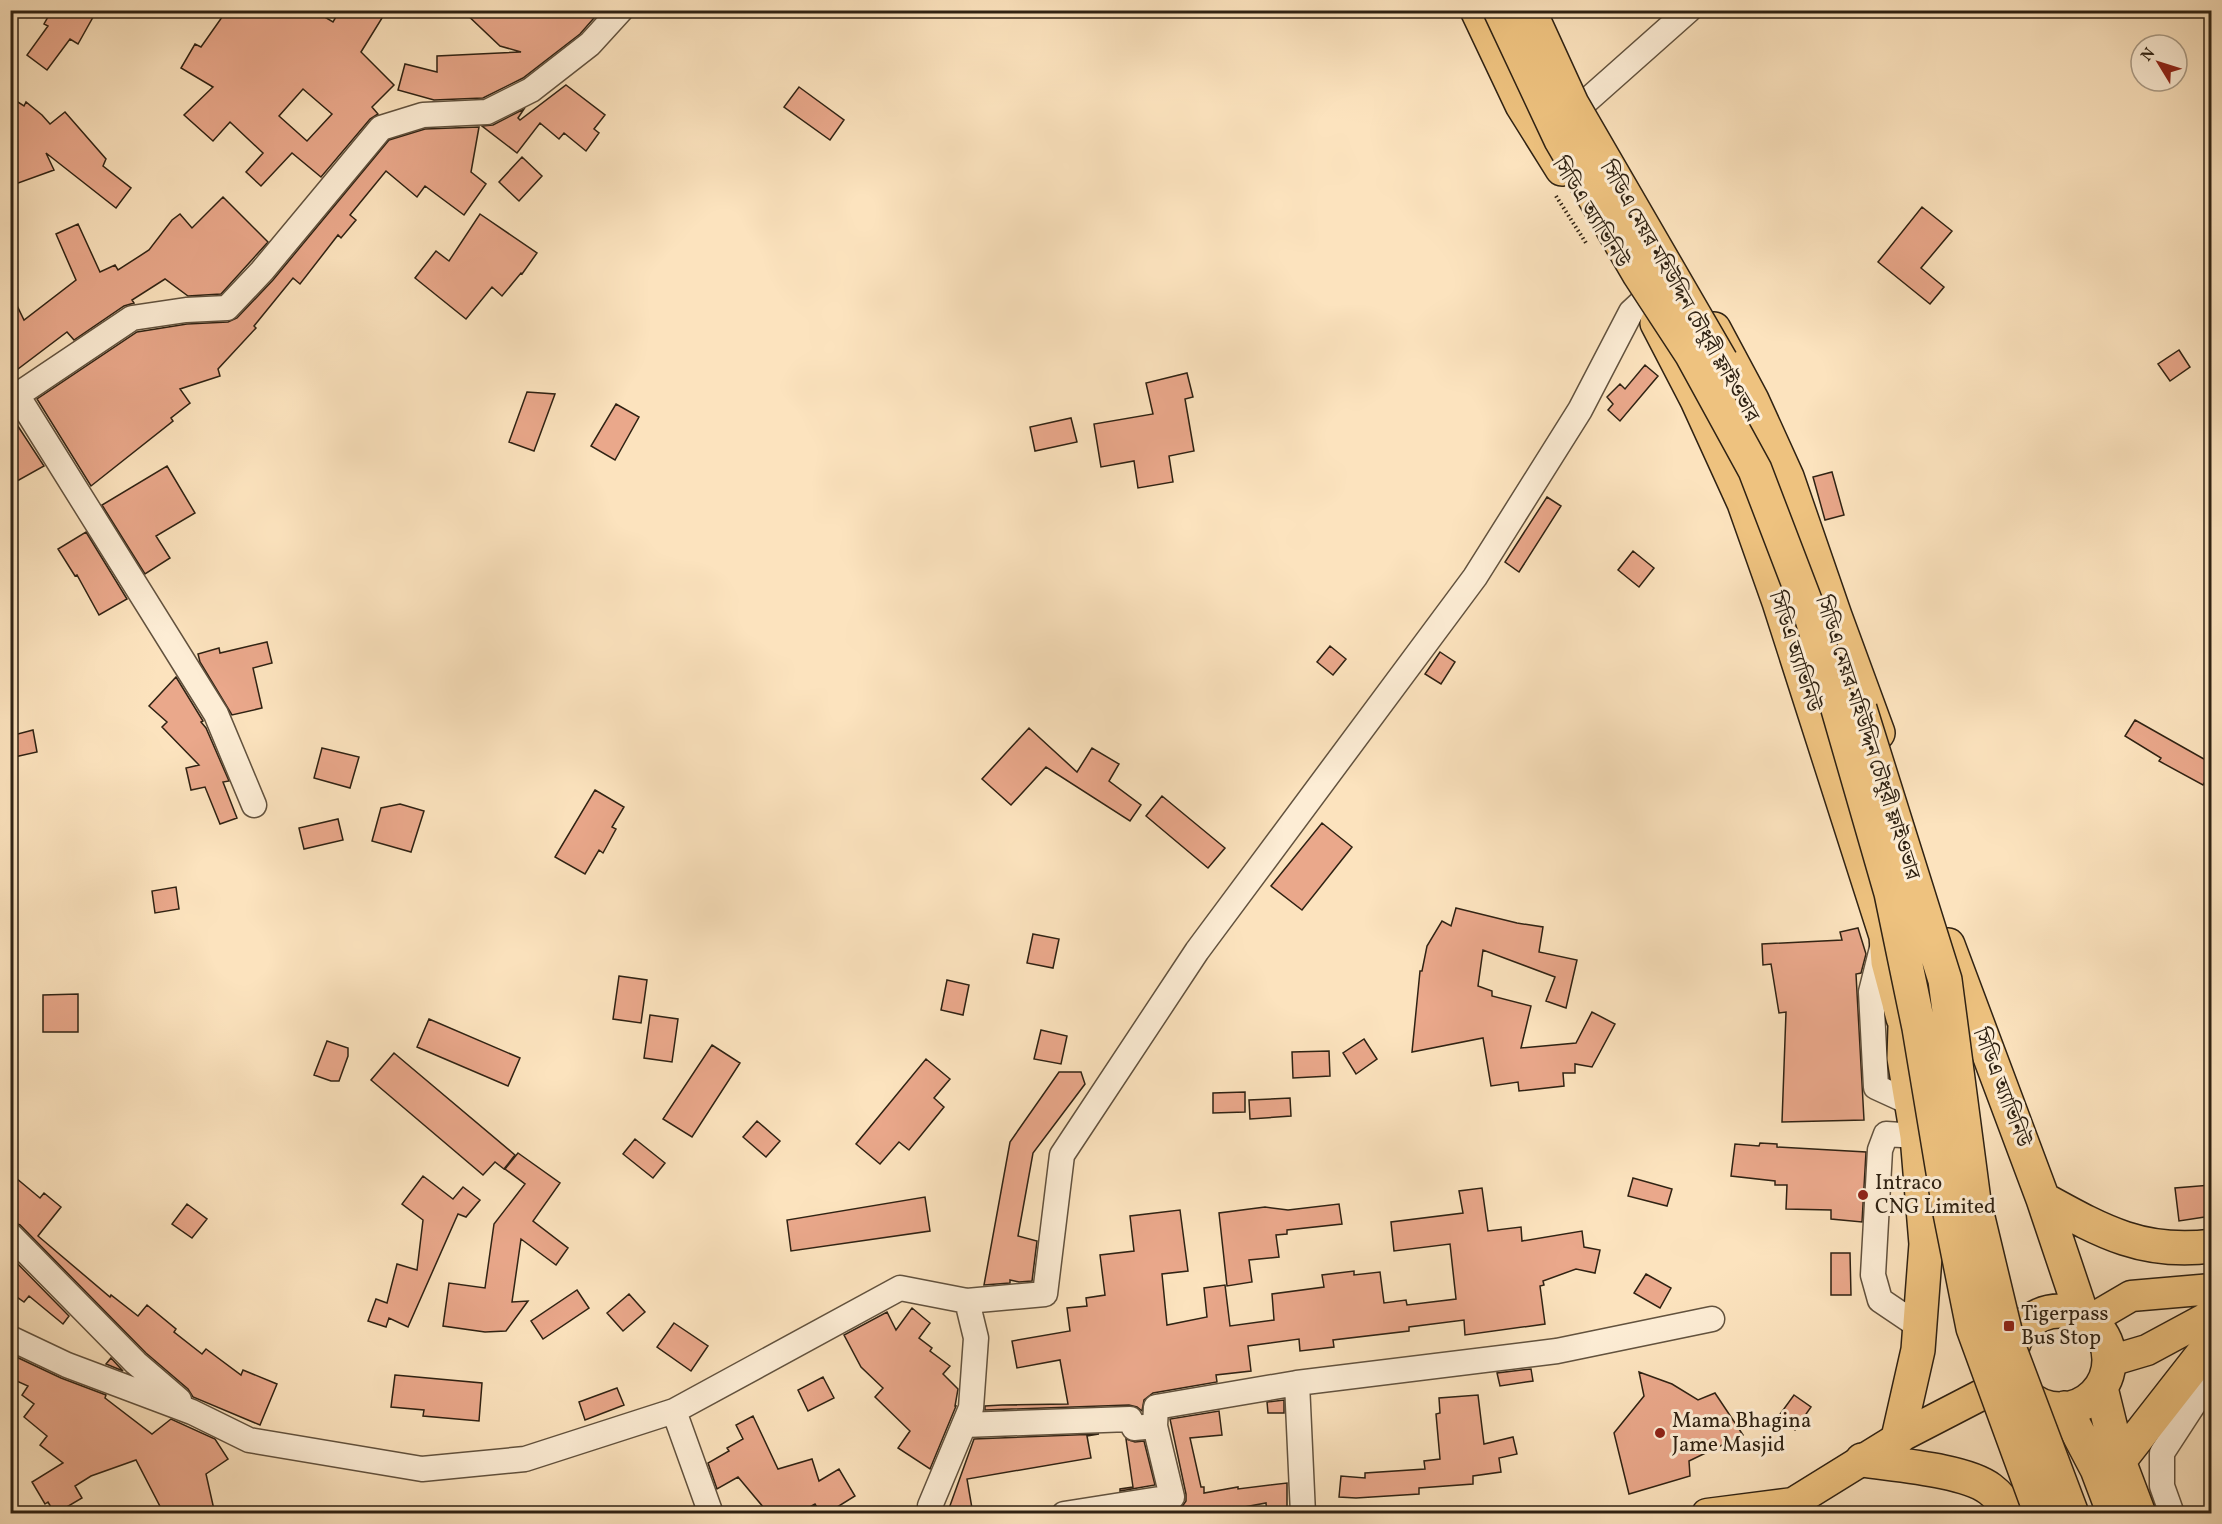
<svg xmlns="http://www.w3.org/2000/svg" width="2222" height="1524" font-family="Vollkorn,'Noto Serif Bengali',serif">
<rect width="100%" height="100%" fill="#fce3be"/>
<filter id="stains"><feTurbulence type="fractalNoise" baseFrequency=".00333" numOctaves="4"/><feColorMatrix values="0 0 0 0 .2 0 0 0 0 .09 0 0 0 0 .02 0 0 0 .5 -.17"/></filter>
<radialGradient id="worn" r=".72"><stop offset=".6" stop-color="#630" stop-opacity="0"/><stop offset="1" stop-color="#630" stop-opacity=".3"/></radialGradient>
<path fill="#eaa88b" stroke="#2f2213" stroke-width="1.5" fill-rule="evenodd" d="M52,10H97L78,44L70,39L47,70L27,55L48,26L44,24Z
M227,10H313L333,22L340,10H387L361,52L394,85L372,107L378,114L370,119L321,177L292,153L261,186L246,172L263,153L230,122L213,141L184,115L213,87L181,68L195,44L201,47ZM303,89L332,114L307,141L279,116Z
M462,10H601L580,34L523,78L483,98L434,100L398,90L405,64L437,72V56L521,52L500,46Z
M566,85L605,115L594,129L599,133L586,151L564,133L559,139L540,123L517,153L482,126L493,125L524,109L518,118L520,120Z
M799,87L844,120L830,140L784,107Z
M10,97L24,106L26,102L42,115L50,124L65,112L106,159L103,166L131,188L116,208L46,153L54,170L10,186Z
M479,127L471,172L486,184L464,215L425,186L417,197L386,171L350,215L356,220L341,238L338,235L300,284L293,278L254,326L256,328L218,369L220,376L180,389L190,403L171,418L173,421L91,486L37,399L137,332L187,324L228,322L237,318L273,280L389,140L425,129Z
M522,157L542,176L519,201L499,182Z
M223,197L268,242L221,294L188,296L165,279L132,300L134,303L124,306L74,340L67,332L10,375V291L24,320L76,280L56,234L78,224L100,272L115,265L118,270L149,250L172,220L180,214L192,228Z
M1922,207L1952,231L1921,268L1944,287L1930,304L1878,262Z
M480,214L537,253L522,274L521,273L502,296L492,287L466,319L415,278L436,251L449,261Z
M2179,350L2190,367L2170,381L2158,364Z
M1645,365L1658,376L1620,421L1608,410L1613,404L1607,397L1620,384L1625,389Z
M1187,373L1193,397L1185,399L1194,451L1169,456L1173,482L1138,488L1134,461L1101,467L1094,424L1153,414L1146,383Z
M527,392L555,394L534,451L509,442Z
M616,404L639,417L615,460L591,446Z
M10,414L44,466L10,485Z
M1071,418L1077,442L1035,451L1030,427Z
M167,466L195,513L156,536L170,558L145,574L102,505Z
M1832,472L1844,515L1825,520L1813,477Z
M1547,497L1561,506L1519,572L1505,562Z
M86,532L127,599L99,615L77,575L75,576L58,549Z
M1633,551L1654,568L1639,587L1618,570Z
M267,642L272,663L253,668L262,708L232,715L200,662L198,654L219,648L220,653Z
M1330,646L1346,659L1333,675L1317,662Z
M1440,652L1455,662L1441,684L1425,674Z
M176,677L203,721L201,722L206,728L229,781L223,782L237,818L220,824L205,787L191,790L186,768L199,765L162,727L167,722L149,706Z
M2135,720L2211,763V787L2204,783L2203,785L2159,761L2161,758L2125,736Z
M1029,728L1077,772L1092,748L1119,764L1109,781L1141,805L1130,821L1046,767L1011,805L982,779Z
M33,730L37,752L10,758V736Z
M322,748L359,757L350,788L314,778Z
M595,790L624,807L612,827L616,829L603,853L599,850L585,874L555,857Z
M1162,796L1225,848L1208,868L1146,816Z
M400,804L424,811L411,852L372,841L381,808Z
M338,819L343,840L304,849L299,828Z
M1322,823L1352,847L1302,910L1271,886Z
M176,887L179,909L155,913L152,891Z
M1456,908L1517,923L1543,927L1539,952L1577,960L1566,1008L1546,1001L1555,977L1483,950L1478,986L1492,991V996L1531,1006L1521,1048L1576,1043L1592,1012L1615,1024L1592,1067L1575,1064V1073H1563L1564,1086L1519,1091L1518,1082L1491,1086L1483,1038L1412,1052L1420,971H1422L1427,946L1442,921L1451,926Z
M1858,928L1866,954L1861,973L1856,974L1864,1120L1782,1122L1786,1012L1779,1013L1771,964L1763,965L1762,944L1842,940L1840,932Z
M1033,934L1059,939L1053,968L1027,963Z
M619,976L647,980L641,1023L613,1019Z
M947,980L969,985L963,1015L941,1010Z
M78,994V1032H43V995Z
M650,1015L678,1019L672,1062L644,1058Z
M429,1019L520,1058L508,1086L417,1047Z
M1041,1030L1067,1036L1061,1064L1034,1059Z
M1364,1039L1377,1059L1356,1074L1343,1053Z
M327,1041L348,1048V1056L339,1081H331L314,1075Z
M712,1045L740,1063L692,1137L663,1119Z
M1329,1051L1330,1076L1293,1078L1292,1052Z
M394,1053L515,1155L504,1169L495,1162L483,1175L371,1080Z
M926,1059L950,1079L934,1098L944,1107L909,1150L899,1142L880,1164L856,1144Z
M1059,1072H1081L1085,1084L1033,1153L1018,1236L1037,1241L1032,1281L1019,1282L1010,1280V1283L984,1285L1010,1142Z
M1245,1092V1112L1213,1113V1093Z
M1290,1098L1291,1116L1250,1119L1249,1100Z
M757,1121L780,1141L766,1157L743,1137Z
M635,1139L665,1163L653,1178L623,1154Z
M1760,1143L1777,1144V1147L1866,1152L1862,1222L1831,1219V1210L1786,1209L1787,1185H1775V1181L1731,1176L1735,1144L1759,1146Z
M518,1153L560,1183L533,1221L568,1248L556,1265L521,1239L512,1302L528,1301L506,1331L485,1332L443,1326L449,1283L485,1288L494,1224L525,1184L505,1169Z
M10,1173L40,1198L44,1193L61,1207L38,1236L110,1297L111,1295L138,1316L147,1305L176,1329L174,1332L202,1354L206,1349L241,1375L243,1370L277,1384L260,1425L193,1397L188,1389L146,1353L20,1225L10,1221Z
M423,1176L453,1199L463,1187L480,1200L466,1217L458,1214L408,1327L389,1318L386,1327L368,1321L376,1299L387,1303L397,1264L417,1270L423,1220L402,1204Z
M1633,1178L1672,1189L1667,1206L1628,1196Z
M2211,1185V1216L2179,1221L2175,1188Z
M1482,1188L1488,1231L1521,1227L1522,1241L1582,1231L1584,1247L1600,1250L1595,1273L1576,1269L1543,1281L1544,1285L1540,1286L1545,1324L1465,1335L1464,1320L1409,1327V1331L1333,1340L1334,1347L1300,1351L1299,1339L1248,1346L1251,1371L1216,1375L1217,1382L1153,1393L1144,1400L1142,1411L1137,1407L1129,1405L985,1410V1406L1002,1405L1068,1404L1060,1360L1017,1368L1012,1341L1070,1331L1067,1308L1087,1306L1086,1298L1105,1295L1100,1255L1134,1251L1130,1216L1180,1210L1188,1271L1162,1274L1167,1325L1207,1317L1204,1288L1225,1285L1230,1326L1274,1320L1272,1294L1324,1287L1322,1275L1354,1271V1275L1380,1272L1384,1303L1406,1300L1407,1305L1456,1299L1450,1244L1394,1251L1391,1222L1463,1213L1459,1191Z
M925,1197L930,1231L791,1251L787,1220Z
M187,1204L207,1219L192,1238L172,1224Z
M1339,1204L1342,1224L1287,1230V1234L1276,1235L1279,1257L1249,1260L1252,1282L1227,1286L1219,1213L1265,1207L1288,1210Z
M1831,1253H1850L1851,1295H1831Z
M10,1256L69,1316L63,1324L29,1296L24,1302L10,1292Z
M1646,1274L1671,1288L1660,1308L1634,1293Z
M577,1290L589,1308L543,1339L531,1321Z
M629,1294L645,1312L623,1331L607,1313Z
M912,1308L930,1323L919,1338L932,1348L930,1351L950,1366L943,1374L958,1389L955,1406H956L930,1469L898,1448L910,1431L875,1397L883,1388L861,1367L844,1335L887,1312L896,1330Z
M674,1323L708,1346L691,1371L657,1347Z
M10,1354L61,1378L106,1395L105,1398L152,1434L171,1419L215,1439L228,1459L206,1474L215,1514H164L136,1460L91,1476L75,1486L82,1498L55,1514L48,1502L45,1504L32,1482L63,1463L40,1445L47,1436L24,1417L34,1404L22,1395L28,1386L10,1378Z
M111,1358L123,1371L106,1364Z
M1531,1369L1533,1381L1500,1386L1497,1373Z
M1639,1372L1672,1384L1698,1400L1715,1393L1743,1435L1689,1461L1690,1476L1629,1494L1614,1433L1644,1396Z
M395,1375L482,1383L479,1421L423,1416L424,1410L391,1407Z
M823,1377L834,1398L808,1411L798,1390Z
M617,1388L624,1405L585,1420L579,1402Z
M1478,1395L1484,1444L1513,1437L1517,1454L1499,1458L1501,1472L1473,1476V1484L1419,1488V1494L1356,1498L1339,1497L1341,1476L1365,1478V1473L1425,1469L1424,1461L1440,1459L1436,1414L1440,1413L1439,1398Z
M1794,1395L1811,1407L1795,1430L1778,1417Z
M1284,1400V1413H1268L1267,1402Z
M1219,1411L1222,1435L1190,1438L1201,1487H1204V1493L1238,1487V1489L1287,1483V1514H1267L1266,1503L1207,1514H1159L1181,1508L1186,1501V1494L1170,1419Z
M753,1416L778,1469L812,1459L819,1481L839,1469L855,1496L826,1514H821L815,1504L797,1514H769L738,1477L717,1489L708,1463L729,1451L727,1448L743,1439L736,1425Z
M1099,1434L1087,1436L1091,1458L967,1479L973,1514H947L974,1439Z
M1126,1439L1135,1442L1144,1441L1155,1485L1120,1491V1489L1133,1487Z"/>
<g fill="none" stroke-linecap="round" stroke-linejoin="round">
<g stroke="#62523e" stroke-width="27">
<path id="minor" d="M1582,105L1689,10
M17,395L216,714L254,805
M10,400L132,318L186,310L227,308L262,271L381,128L423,115L487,112L531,90L590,44L621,10
M1883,944L1871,992L1876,1087L1911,1103L1921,1100
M1917,1136L1886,1134L1880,1150L1873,1275L1880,1300L1920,1327
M10,1235L136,1363L179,1400
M10,1338L67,1365L192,1412L249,1440L422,1469L525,1459L674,1411L900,1288L967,1301
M674,1411L711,1514
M964,1425L1130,1419L1134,1428L1155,1426L1156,1407L1297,1383
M931,1514L930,1506L971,1408L976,1338L967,1301L1045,1294L1062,1155L1197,951L1475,577L1580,410L1631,312L1644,300
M1064,1514L1172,1497L1155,1426
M1303,1514L1297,1383L1557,1351L1712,1319
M2172,1514L2162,1486V1453L2212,1376"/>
</g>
<g stroke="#2f2213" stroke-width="33">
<path id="major" d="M2090,1320L2131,1296L2212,1289
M2110,1361L2147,1350L2212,1315
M1707,1514L1793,1503L1898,1438L2014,1378"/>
</g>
<g stroke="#2f2213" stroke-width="36">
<path id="highway" d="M1477,10L1522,105L1562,169
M1657,323L1697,400L1744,503L1779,602L1886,936L1888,962L1903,1018
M1714,329L1752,400L1787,477L1835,616L1878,733
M1948,945L2043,1199L2082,1315
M2043,1199C2101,1231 2143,1255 2212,1246
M2011 1360a49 49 0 1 1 98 0a49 49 0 1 1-98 0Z
M2101,1388L2119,1461L2139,1514
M2065,1408L2097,1469L2114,1514
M1898,1438L1918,1350L1926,1244L1917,1136L1904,1058L1905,1027
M1862,1460C1895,1465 1965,1470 1990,1489C1998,1495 2006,1505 2011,1514
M2119,1461L2212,1342"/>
</g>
<path stroke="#2f2213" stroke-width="4" stroke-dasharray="1.5 3" stroke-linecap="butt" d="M1556,196L1586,243"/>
<use href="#minor" stroke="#fdedd5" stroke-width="24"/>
<use href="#major" stroke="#eec27f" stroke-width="30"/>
<use href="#highway" stroke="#eec27f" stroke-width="33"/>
<g stroke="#2f2213" stroke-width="36" stroke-linecap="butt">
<path id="highway-bridge" d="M1500,10L1561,140L1639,274L1692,355L1755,470L1812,619L1891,893L1919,1028L1949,1208L1973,1328L2041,1514
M1529,10L1572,104L1721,361
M1860,709L1945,980L1974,1201L2009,1347L2072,1514"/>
</g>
<use href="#highway-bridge" stroke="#eec27f" stroke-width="33"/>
</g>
<g fill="#8f2418" stroke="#fdedd5" stroke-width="2">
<circle cx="1863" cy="1195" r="6"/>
<rect x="2003" y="1320" width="12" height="12" rx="3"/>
<circle cx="1660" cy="1433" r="6"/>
</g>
<g text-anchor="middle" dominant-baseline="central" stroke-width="6" stroke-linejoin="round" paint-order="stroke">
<g font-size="21" fill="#2f2213" stroke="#fdedd5">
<text transform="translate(1590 213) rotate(58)">সিডিএ অ্যাভিনিউ</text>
<text transform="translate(1679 292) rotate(60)">সিডিএ মেয়র মহিউদ্দিন চৌধুরী ফ্লাইওভার</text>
<text transform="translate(1794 652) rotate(72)">সিডিএ অ্যাভিনিউ</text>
<text transform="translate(1867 738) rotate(72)">সিডিএ মেয়র মহিউদ্দিন চৌধুরী ফ্লাইওভার</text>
<text transform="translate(2001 1088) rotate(69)">সিডিএ অ্যাভিনিউ</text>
</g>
<g font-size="21" fill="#2f2213" stroke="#fdedd5" text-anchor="start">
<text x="1875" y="1183">Intraco<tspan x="1875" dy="24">CNG Limited</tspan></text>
<text x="2021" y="1314">Tigerpass<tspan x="2021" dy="24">Bus Stop</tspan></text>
<text x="1672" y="1421">Mama Bhagina<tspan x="1672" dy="24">Jame Masjid</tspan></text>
</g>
</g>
<rect width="2222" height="1524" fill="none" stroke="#fce3be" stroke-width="36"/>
<rect x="12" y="12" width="2198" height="1500" fill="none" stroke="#2f2213" stroke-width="3"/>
<rect x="18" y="18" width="2186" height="1488" fill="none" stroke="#2f2213" stroke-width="1.5"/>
<g transform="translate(2159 63) rotate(308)"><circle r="28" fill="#fdedd5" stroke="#ab9c87" stroke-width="1.5"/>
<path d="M0-4.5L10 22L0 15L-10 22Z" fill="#8f2418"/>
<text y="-9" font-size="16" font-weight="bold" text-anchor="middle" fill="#2f2213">N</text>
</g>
<rect width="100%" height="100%" filter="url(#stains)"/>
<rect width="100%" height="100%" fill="url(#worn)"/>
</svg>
